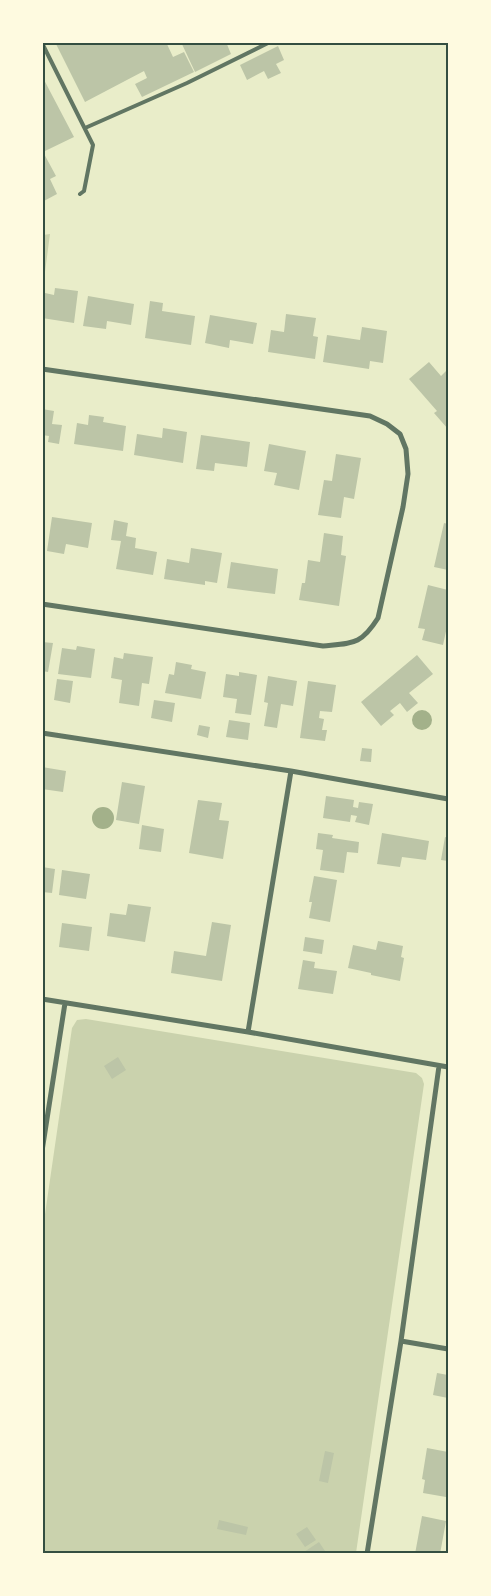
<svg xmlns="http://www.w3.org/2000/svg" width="491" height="1596" font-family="Poppins,sans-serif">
<rect width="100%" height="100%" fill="#e9edc9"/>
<path fill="#cad2ad" d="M50,234L43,287V235Z
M86,1019L416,1073L422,1078L424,1084L356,1553L43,1554V1228L72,1028L77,1020Z"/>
<path fill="#a3b18a" d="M412 720a10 10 0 1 1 20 0a10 10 0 1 1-20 0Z
M92 818a11 11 0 1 1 22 0a11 11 0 1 1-22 0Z"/>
<path fill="#bcc5a7" d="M55,42H166L173,57L184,52L194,72L142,97L135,84L147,78L144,71L85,102Z
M181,42H226L231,54L195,72Z
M278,46L284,60L276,64L281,73L268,79L264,71L247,80L240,65Z
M42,76L74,137L45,151L42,146Z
M42,150L56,176L50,179L57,194L42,202Z
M55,288L78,291L74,323L42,318L45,293L54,295Z
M88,296L134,304L131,325L107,321L106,329L83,326Z
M150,301L163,303L162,311L195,316L191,345L145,338Z
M286,314L316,318L313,336L318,337L315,359L268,352L271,330L284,332Z
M210,315L257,323L253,344L230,340L229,348L205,343Z
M362,327L387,331L383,363L370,361L369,369L323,362L327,335L360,340Z
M429,362L441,376L448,369V429L434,413L437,411L409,379Z
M42,409L54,411L52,424L62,425L59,444L48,442L49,436L42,435Z
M89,415L104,417L103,422L126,426L123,451L74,444L77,423L88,425Z
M163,428L187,432L183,463L134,455L137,434L162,438Z
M201,435L250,442L247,467L215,463L214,471L196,469Z
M269,444L306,451L299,490L274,485L277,473L264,471Z
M336,454L361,458L354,499L344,497L341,518L318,515L324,480L332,481Z
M52,517L92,523L88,548L66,544L64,554L47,551Z
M114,520L128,523L126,536L136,538L135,548L157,552L153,575L116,569L121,541L111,540Z
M444,523L448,524V570L434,567Z
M324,533L343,536L341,555L346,556L339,606L299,600L302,583H305L308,560L320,562Z
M191,548L222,553L217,583L205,581V585L164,579L167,559L189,563Z
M231,562L278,569L275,594L227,588Z
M428,585L448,590V622L443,645L422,640L425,629L418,628Z
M42,642L53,643L48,672L42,671Z
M77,646L95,649L91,678L58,674L62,648L76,650Z
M124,653L153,657L149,684L142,683L139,706L119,703L122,680L111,678L114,657L123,659Z
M417,655L433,674L409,693L418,703L407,712L400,703L390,711L394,715L381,726L361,702Z
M176,662L192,665L191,669L206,672L201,699L165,693L169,674L174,675Z
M239,672L257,675L251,715L235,713L237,699L223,697L226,674L239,676Z
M268,676L297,681L293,706L281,704L277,728L264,726L268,703L264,702Z
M57,679L73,681L70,703L54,700Z
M308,681L336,685L332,712L320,711L319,718L324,719L322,730H327L325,741L300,738Z
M154,700L175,703L172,722L151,718Z
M229,720L250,723L248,740L226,737Z
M199,725L210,727L208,738L197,735Z
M362,748L372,749L371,762L360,761Z
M42,767L66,771L63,792L42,789Z
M122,782L145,786L139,824L116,820Z
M326,796L354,800L353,807L358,808L359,802L373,804L369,825L355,822L357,816L351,815L350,822L323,818Z
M198,800L222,803L219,820L229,821L223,859L189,853Z
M142,825L164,829L161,852L139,849Z
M318,833L333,835L332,838L359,842L358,853L347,852L344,873L320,870L323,850L316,849Z
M382,833L429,841L426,860L402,857L400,867L377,864Z
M445,837L448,838V861L441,860Z
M42,867L55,869L52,893L42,892Z
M62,870L90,874L86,899L59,895Z
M314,876L337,880L330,922L309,918L312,902H309Z
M128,904L151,907L145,942L107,936L110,913L126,915Z
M212,922L231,925L222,981L171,973L174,951L206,956Z
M62,923L92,927L89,951L59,947Z
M305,937L324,940L322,954L303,951Z
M378,941L403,946L401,957L404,958L400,981L371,975V973L348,968L353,945L376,950Z
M303,960L315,962L314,968L337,971L333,994L298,989Z
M118,1057L126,1070L112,1079L104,1066Z
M437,1373L448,1375V1398L433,1395Z
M427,1448L448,1452V1481L446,1497L423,1493L425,1480L422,1479Z
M325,1451L334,1453L328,1483L319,1481Z
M422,1516L446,1521L440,1554H415Z
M219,1520L248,1527L246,1535L217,1529Z
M307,1527L316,1540L305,1547L296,1534Z
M319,1542L325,1551L322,1554H305L304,1552Z"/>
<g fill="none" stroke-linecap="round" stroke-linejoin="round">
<path stroke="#617663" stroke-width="4" d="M42,43L93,145L84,191L80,194
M85,128L187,83L270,42"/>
<path stroke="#617663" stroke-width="5" d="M42,369L370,416L387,424L400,434L406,449L408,474L403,507L378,618C361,645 353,643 323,646L42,604
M42,733L291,771L448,799
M42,999L248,1032L448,1067
M248,1032L291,771
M42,1151L65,1003
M401,1341L448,1349
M367,1554L401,1341L439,1066"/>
</g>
<rect width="491" height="1596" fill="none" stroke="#fefae0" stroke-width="88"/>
<rect x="44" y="44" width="403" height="1508" fill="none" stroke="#344e41" stroke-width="2"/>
</svg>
